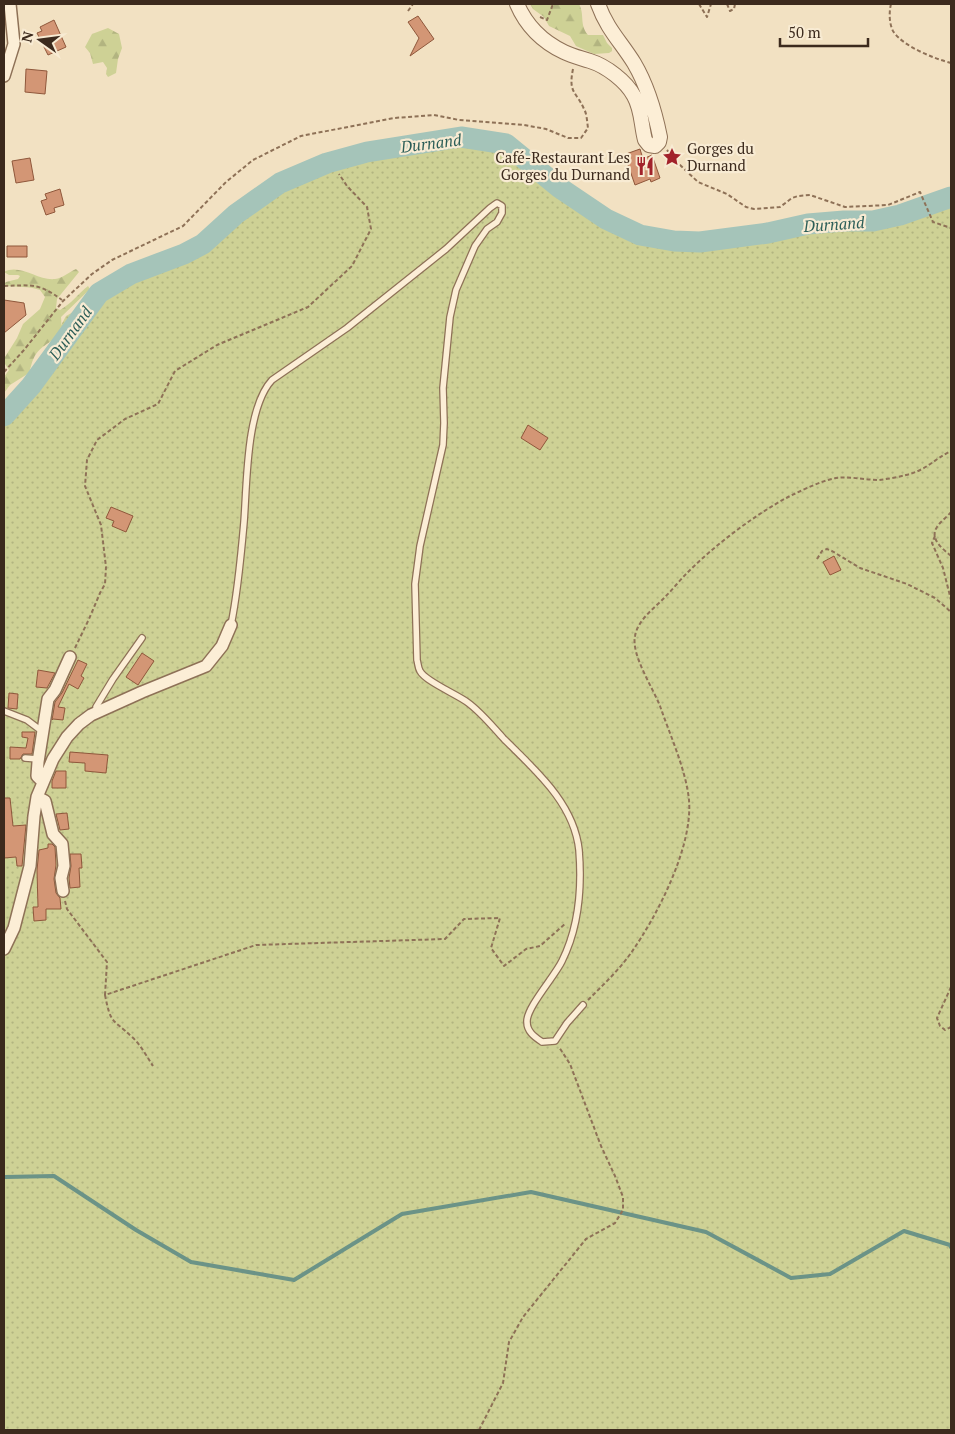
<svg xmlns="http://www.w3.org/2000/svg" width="955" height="1434" font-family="'PT Serif',serif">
<defs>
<pattern id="forest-firs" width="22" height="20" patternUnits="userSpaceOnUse" patternTransform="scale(1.25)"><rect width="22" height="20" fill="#ced195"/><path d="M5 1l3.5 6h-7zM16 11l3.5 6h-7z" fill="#b2b480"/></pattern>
<pattern id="park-dots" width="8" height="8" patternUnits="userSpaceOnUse" patternTransform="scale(1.25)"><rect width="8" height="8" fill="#ced195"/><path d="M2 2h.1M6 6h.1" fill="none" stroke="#b2b480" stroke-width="1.8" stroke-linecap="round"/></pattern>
</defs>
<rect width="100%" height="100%" fill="#f2e1c2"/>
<path fill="url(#forest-firs)" d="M530,4H579C585,15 579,24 588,35H603L607,43L612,48V51L609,53L594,54L576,46L570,36L549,26L544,17L533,9Z
M108,28L119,34L122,48L118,59L116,73L108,77L106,74L107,68L103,62L93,64L90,53L85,47L92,34Z
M76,269L79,272L57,299L56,308L60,310C71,304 78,294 88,286L90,289L61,317C64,342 48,338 36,354C32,360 31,367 29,373L10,385L4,393V377L9,370L5,364V357L17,338L23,324L40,309L45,297L40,290C28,286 18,287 6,286L4,284L6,282L18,279L20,276L18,275H9L4,272C20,263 38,281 55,279C63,278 69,272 76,269Z"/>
<path fill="url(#park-dots)" d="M465,132L519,152L596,210L641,232L719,238L802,216H874L940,195L951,196V1430H4V409L32,380L66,316L199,242L278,177Z"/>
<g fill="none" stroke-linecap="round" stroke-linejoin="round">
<path stroke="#6b9387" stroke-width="4" d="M5,1177L54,1176L136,1230L191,1262L294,1280L402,1214L531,1192L706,1232L791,1278L830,1274L904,1231L950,1245L951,1247"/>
<path stroke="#a5c4b9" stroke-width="21" d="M4,416L31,386L99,293L131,274L184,254L203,244L236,214L280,183L327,163L367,152L461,137L506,144L560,188L606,219L640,235L674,241L700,242L768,233L808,224L844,221H873L900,215L951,197"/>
</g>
<path fill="#d39675" stroke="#8f573b" d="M418,16L434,39L410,56L419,38L408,22Z
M54,20L66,47L48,55L37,33L42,31L40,27Z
M26,69L47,71L45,94L25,92Z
M640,149L643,159L652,155L660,178L651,182L650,179L635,185L627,162L629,161L626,154Z
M30,158L34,180L16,183L12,161Z
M60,189L64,205L54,208L55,212L46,215L41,201L47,199L45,194Z
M7,246H27V257H7Z
M4,300L24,303L26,315L4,333Z
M528,425L548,438L540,450L521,438Z
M111,507L133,516L126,532L112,526L114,521L106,518Z
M834,556L841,570L830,575L823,562Z
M142,653L154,661L138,685L126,677Z
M78,660L87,664L81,676L84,678L78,689L69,684L58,707L65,708L63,720L53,719L52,720L55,702L62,693Z
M38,670L55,673L47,688L36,687Z
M9,693L18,694L17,709L8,708Z
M22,732H35L32,754H23L20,759H10V747L26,748L28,738L22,737Z
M70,752L108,755L106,773L85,771V763L69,762Z
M56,771H66V788H52V781Z
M4,798H10L13,826L26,825L22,866H17L16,857L4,858Z
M67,813L69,829L60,830L56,814Z
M48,844H52L55,847L56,865L54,879L56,893L60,898L61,909H46V920L34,921L33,907H38L37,870L39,850L48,848Z
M70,854H81L82,868H79L80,887L70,888L69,878L71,866Z"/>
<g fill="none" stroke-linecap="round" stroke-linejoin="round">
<g stroke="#8e7157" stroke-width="8">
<path id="service" d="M231,625C238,591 241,556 244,522C247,484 246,408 272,380L347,328L446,249L490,208L497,203L502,206V213L497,222L487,229L475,246L456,290L450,317L443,388L444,423L443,445L420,546L415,584L417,660C418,663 418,668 420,671C425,681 456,694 467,702C481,712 492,726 504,739C535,770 574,803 579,850C582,887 579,927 562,961C555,976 526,1008 527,1022C527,1032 535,1037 542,1042L555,1041L567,1023L583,1005
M4,711L27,720L43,732
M97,712L96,707L113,679L142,638
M25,758L38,759"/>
</g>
<g stroke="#8e7157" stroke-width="14">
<path id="minor" d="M4,76L14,44L10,4
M43,782L37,776L38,762L48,699L55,690L70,657
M37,797L45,801L53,834L62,844L64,866L61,878L63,891
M4,949L14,928L30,866L34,816L37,797L53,759L67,737L79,724L91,715L142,692L206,666L222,646L231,625"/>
</g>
<g stroke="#8e7157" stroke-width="16">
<path id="tertiary" d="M517,4C526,25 543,42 564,52C572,56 581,58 590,61C606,66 626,81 634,96C642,110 641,125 645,140L649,145L655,146L659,142L660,137C655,112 647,85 634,63C621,42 607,29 598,4"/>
</g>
<path stroke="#8e7157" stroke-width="2" stroke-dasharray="4 2.5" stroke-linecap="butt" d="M699,4L707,17L711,4
M727,4L730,11L734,9L735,4
M891,4C889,12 889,23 893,31C902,46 935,59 951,63
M408,11L413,4
M540,17L547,20L553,4
M667,150L678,163L698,182L727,194L746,207L754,209L780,207L792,198L798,196L810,195L845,207L888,205L920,192L933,222L951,228
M4,286C32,285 39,283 62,300
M4,372L24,350L63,301L92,274L112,260L183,226L226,182L253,160L301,136L394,118L434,115L459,120L524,125L546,129L568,138H581L588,128C587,122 587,114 584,109C576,91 568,93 573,69
M951,512C947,517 940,522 937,527C929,539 943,549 951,556
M935,536L932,543L943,568L951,600
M817,559L822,551L827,549L832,551L860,568L907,584L935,598L951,612
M75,648L89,619L100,593L105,584L106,567L101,525L85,486L87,460L97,440L125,419L158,404L175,371L217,345L308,307L352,266L371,229L367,207L347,186L339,174
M65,901L67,909L107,962L105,995L256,945L445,939L464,919L500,918L491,948L504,966L526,949L540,946L566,923
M951,987L937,1018L940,1026L945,1030L951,1027
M105,995C111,1025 112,1018 132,1037C141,1045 147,1057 153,1066
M588,1000C603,985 619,970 631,953C657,916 693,847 689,800C686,770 670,735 660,706C653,688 631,655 635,636C638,619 655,608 666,596C673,589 680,580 687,573C715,545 753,516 788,497C803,490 820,481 836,478C850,476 865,480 879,480C888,479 898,477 906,475C927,470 934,459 951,451
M479,1430L503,1383L509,1342L523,1317L586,1239L615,1223L623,1210V1197L615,1176L601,1146L570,1064L559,1047"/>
<use href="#service" stroke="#fceed6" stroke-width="5.5"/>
<use href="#minor" stroke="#fceed6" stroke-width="11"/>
<use href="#tertiary" stroke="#fceed6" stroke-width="14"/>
</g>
<defs>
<g id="sight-bare" transform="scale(1.5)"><path d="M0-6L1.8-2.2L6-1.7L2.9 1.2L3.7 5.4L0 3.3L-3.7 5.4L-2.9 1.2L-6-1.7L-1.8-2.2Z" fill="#a2222b" stroke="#f8ebd3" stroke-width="2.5" paint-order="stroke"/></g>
<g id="restaurant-bare" transform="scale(1.5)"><path d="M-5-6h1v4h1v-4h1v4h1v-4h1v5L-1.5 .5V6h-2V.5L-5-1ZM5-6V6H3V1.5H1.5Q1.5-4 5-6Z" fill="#a2222b" stroke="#f8ebd3" stroke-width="2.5" paint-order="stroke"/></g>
</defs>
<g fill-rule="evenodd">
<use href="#sight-bare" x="672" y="157"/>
<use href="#restaurant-bare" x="645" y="166"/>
</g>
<g text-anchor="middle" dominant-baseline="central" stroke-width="4.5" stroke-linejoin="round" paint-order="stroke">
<g font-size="15" fill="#3c2a1d" stroke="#f8ebd3" text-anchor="start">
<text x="687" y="148">Gorges du<tspan x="687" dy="17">Durnand</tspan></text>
<text x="630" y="157" text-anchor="end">Café-Restaurant Les<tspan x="630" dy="17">Gorges du Durnand</tspan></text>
</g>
<g font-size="16" font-style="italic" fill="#2b5d57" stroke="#f8ebd3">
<text transform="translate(431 143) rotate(-7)">Durnand</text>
<text transform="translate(834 224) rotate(-4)">Durnand</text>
<text transform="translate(70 333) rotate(-54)">Durnand</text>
</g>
</g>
<rect width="955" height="1434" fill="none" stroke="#3c2a1d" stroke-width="10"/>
<g transform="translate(40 40) rotate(284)" stroke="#f8ebd3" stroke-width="4" paint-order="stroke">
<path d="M0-4L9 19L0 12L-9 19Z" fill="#3c2a1d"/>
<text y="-8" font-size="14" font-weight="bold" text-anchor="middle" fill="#3c2a1d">N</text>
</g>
<path d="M780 38v8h88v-8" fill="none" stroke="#3c2a1d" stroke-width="2.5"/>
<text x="788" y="38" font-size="15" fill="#3c2a1d" stroke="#f8ebd3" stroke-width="4" paint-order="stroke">50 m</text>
</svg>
